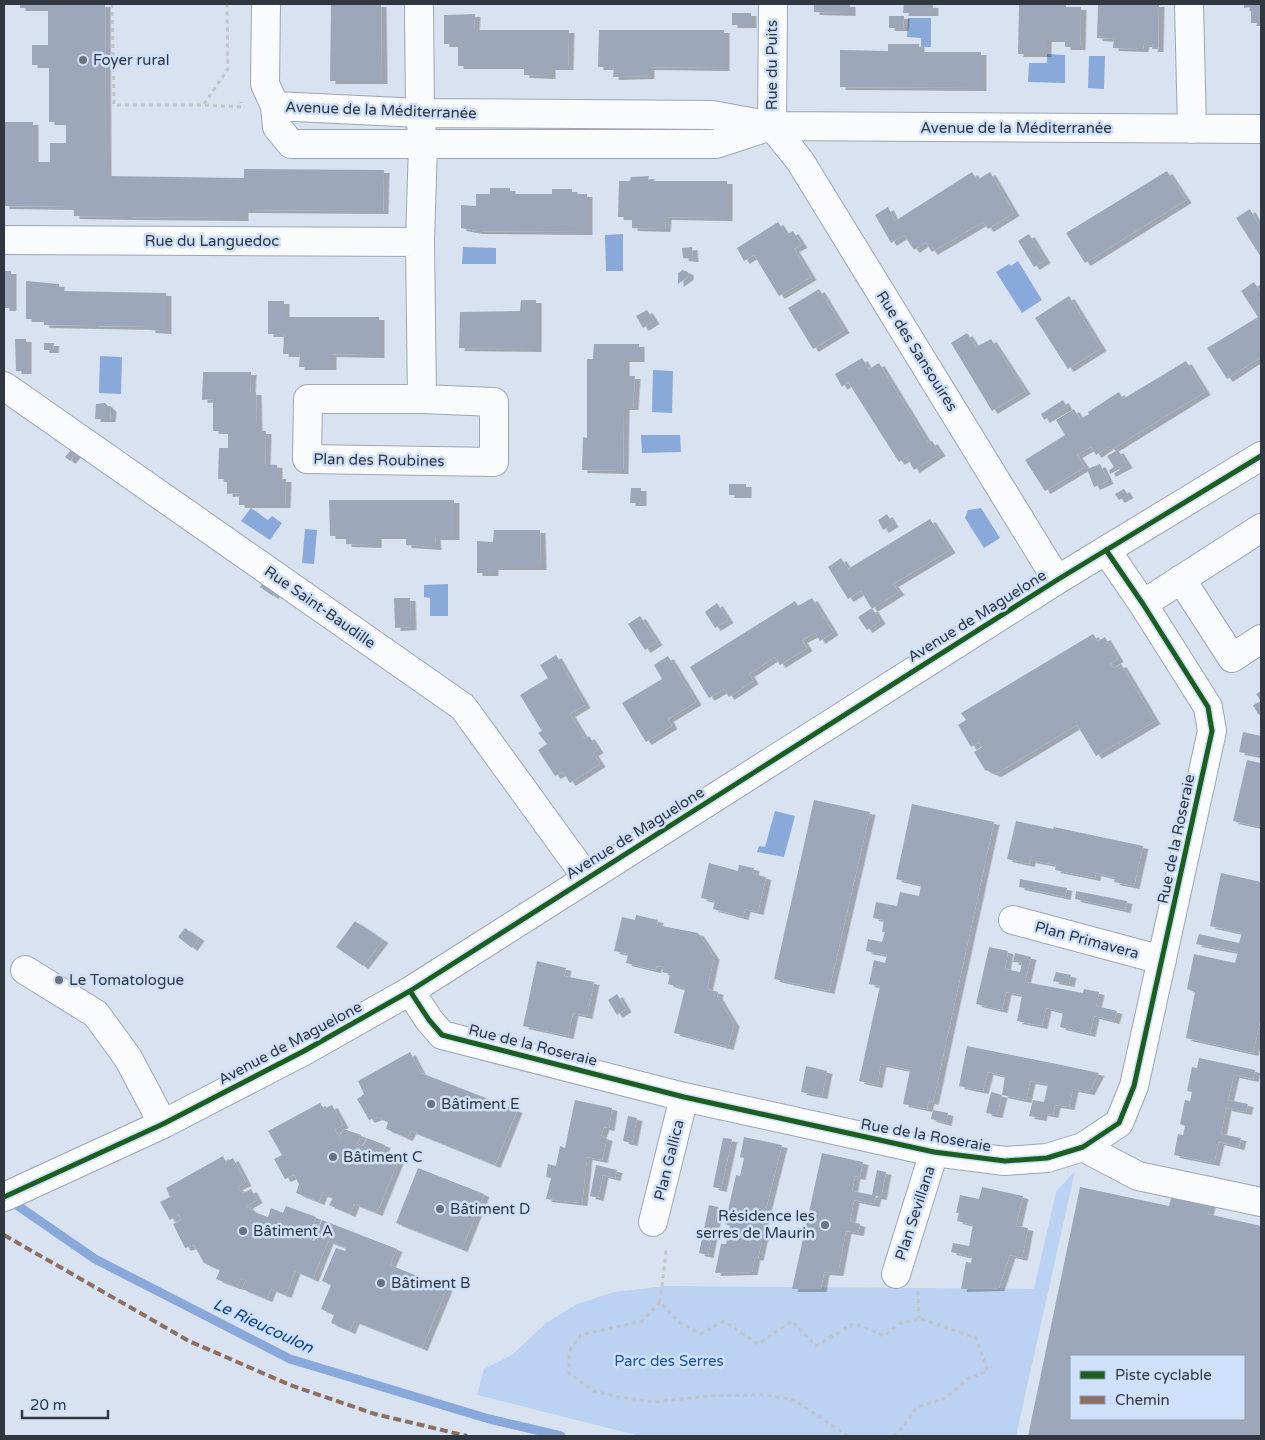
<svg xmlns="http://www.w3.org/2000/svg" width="1265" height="1440" font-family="'Varela Round',sans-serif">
<defs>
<filter id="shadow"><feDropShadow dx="5.5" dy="3" stdDeviation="0" flood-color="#0004"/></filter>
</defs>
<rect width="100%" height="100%" fill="#d9e2f0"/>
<path fill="#bcd2f2" d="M1075,1171L1016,1436H640L477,1395L484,1369L512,1355L546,1323L577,1304L614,1292L666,1286L1034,1289L1056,1192Z"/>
<path fill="#88a9da" d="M908,18H931V47H921V38L907,37Z
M1047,54L1065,55V83L1028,82L1029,63H1047Z
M1089,56H1105L1104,89L1088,88Z
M623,234V271H606L605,235Z
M463,247L496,248V264H462Z
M1018,261L1042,300L1022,313L996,272L1009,264L1011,266Z
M100,356L122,357L121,394L99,393Z
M653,370L673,371L672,413L652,412Z
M641,435H680L681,452L642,453Z
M251,508L268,520L272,516L282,523L270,540L241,521Z
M981,508L1000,538L984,548L965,518L968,510Z
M305,529L317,530L314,564L302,563Z
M448,584V616H430V598L424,597V585Z
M775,811L795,816L784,857L757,852L759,846L765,847Z"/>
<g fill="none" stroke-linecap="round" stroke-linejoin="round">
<path stroke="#88a9da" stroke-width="9" d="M8,1199L95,1259L290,1359L489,1419L561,1436"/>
</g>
<path fill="#9ca8ba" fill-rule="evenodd" filter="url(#shadow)" d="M20,4H105L106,176L244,178V169L384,170L383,211L243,210V218L130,217L74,216V207L4,206V122H33V162H50V143H66V122H49V65H32V45H48V8H20Z
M331,4H381L382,81H330Z
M814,4H850V13L814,12Z
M904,4L933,5V13H903Z
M1019,4H1066V7H1081L1080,47H1065V39H1046V54H1018Z
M1098,4H1159L1158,49H1152L1153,44H1144L1143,49L1113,48L1114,39L1097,38Z
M1244,4H1261V23H1251V7L1244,8Z
M732,13H751V25H732Z
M475,14L474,30H569L568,67H550V76L524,75V66H458V44H444V15Z
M889,16H904L903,28H889Z
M599,30H724V68L649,67V76L613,77L614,67H598Z
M888,44H919V52H981V88L840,87V50L888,51Z
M1167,171L1186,200L1085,263L1066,233Z
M972,172L977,180L990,172L1014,213L988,229L983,222L932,252L926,242L914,250L904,235L891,243L875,215L888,207L895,221Z
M649,176L648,181H727V218L666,217L665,229L632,228V217H618L619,181H630L631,177Z
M490,188H510V194H552V189H572V194H587V232L477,231L461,228V205L476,206V194H490Z
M1250,209L1257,222L1261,220V257L1236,218Z
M778,222L786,235L793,231L802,245L794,249L811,277L779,296L754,255L744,261L737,248Z
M1029,234L1045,260L1034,267L1018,241Z
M692,247L693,259L683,258L682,248Z
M683,270L688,272V277L678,284V273Z
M4,271H11V308H4Z
M26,281L59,284V291L166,293V331L150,330V327L44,325L43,319H26Z
M1254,282L1261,293V357L1227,379L1207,348L1258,317L1241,291Z
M819,289L844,330L813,349L788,308Z
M1069,296L1101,348L1068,369L1035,318Z
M521,300H536V349L459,348L460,312L520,311Z
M268,301H284V317H379V355L331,354V367H299L300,354H283L284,334H268Z
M647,310L654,321L643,328L636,316Z
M967,333L976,347L991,339L1025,391L992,411L951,343Z
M15,339H26V371H16Z
M44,343H54L53,350H44Z
M594,344H639V359H624V376H635L633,407H624L623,471L582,470L583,437L587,438V359H593Z
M862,358L869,369L879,363L928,443L932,441L940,453L914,470L907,457L899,462L848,382L842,387L835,374Z
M1186,361L1205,392L1111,450L1109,446L1096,455L1091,447L1077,455L1085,467L1045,491L1025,460L1065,435L1056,420L1074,409L1080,419L1089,414L1088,412L1119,392L1123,399Z
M203,372H251L250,392H256L257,431H266L265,464L277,465V479H286L285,505H239V493L227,494V479H218L219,448H228V431H213V399L202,400Z
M1063,400L1067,407L1044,420L1041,414Z
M105,403L111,409L110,419H95L96,404Z
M77,443L82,446L70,461L65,457Z
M1118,450L1127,465L1110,474L1109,470L1114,467L1107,456Z
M1100,464L1108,481L1094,487L1087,469Z
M729,484H746V495H729Z
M631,488H641V503H630Z
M1124,489L1128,495L1119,500L1115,494Z
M329,500H454V537H435L436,547L406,545V536H376V545L346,544V536H330Z
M887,514L893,524L883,530L878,520Z
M930,519L950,550L893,584L899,592L872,609L861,591L848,599L828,567L841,558L848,569Z
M494,530H540L541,567H493V573H477V541L493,542Z
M266,579L278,588L273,596L260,587Z
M394,598H410L411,627L395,628Z
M812,598L833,632L820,641L815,633L802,640L807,648L780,665L775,657L749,674L753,681L729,697L724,689L709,698L690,667L795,601L798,606Z
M717,603L728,620L715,628L705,612Z
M872,608L880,621L867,630L858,617Z
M640,616L657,642L645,650L628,624Z
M1093,634L1098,641L1105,637L1118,659L1110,664L1113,668L1121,664L1155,721L1096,756L1077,725L996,774L985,770L974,752L982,747L979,742L971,747L958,725L966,720L961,713Z
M556,655L585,705L570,714L585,739L589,736L598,750L593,753L600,764L570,783L563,772L555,776L538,750L547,744L538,733L542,731L520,695L548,678L540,665Z
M668,656L696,702L668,719L672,726L646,742L622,703L662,679L654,665Z
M1261,691V715L1258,714L1253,705L1261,701L1256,694Z
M1243,732L1261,736V756L1239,752Z
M1247,760L1261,763V827L1233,821Z
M814,800L870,812L829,991L774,979Z
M912,804L994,822L934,1098L933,1102L929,1101L927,1109L903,1104L910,1070L881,1064L877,1085L859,1081L880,986L869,984L874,960L885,963L887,955L866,951L868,939L882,942L885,932H882L884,920L873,918L876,902L897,906L900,892L919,896L921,885L896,879Z
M1016,821L1053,829L1054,827L1143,846L1134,886L1114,882L1115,878L1096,873L1095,878L1055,870L1056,865L1030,860L1029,864L1007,859Z
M709,863L738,871L739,865L754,868L753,874L766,877L758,912L745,909L743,917L713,909L715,901L701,898Z
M1221,873L1261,882V1017L1253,1053L1186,1038L1195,992L1187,989L1194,954L1235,963L1238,952L1196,944L1199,934L1239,943L1242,933L1210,926Z
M1020,879L1067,888L1065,897L1019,887Z
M1076,891L1127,901L1125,910L1075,899Z
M636,915L658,920L657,925L698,933L714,957L707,989L718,992L717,996L734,1024L728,1047L674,1033L685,989L668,984L670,974L662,972L664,967L657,966L655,970L626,963L628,954L614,951L622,917L635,920Z
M355,921L383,940L363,966L336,947Z
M185,928L199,938L192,948L178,937Z
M989,947L1008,951L1005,969L1020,972L1022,963L1013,962L1015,953L1031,957L1025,982L1083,993L1084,989L1099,992L1096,1006L1117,1011L1114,1021L1094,1016L1090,1034L1060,1027L1063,1012L1046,1008L1042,1026L1017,1021L1022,995L1006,992L1002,1010L976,1004Z
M537,961L566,968L564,976L594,982L587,1016L573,1013L568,1036L523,1026Z
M1056,972L1071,975L1069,984L1053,981Z
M617,994L626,1009L617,1015L608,1000Z
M967,1046L1052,1063L1099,1073L1089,1092L1073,1089L1069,1107L1055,1105L1053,1115L1042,1113L1041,1118L1029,1116L1033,1100L1044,1102L1048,1084L1030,1081L1026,1100L1002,1095L1005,1076L988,1072L983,1091L959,1086Z
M410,1052L421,1073L517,1110L495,1165L411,1131L407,1138L386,1129L388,1122L377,1117L369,1120L357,1099L364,1094L358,1081Z
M1199,1058L1255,1070L1253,1079L1234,1075L1228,1100L1248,1104L1246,1112L1226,1108L1221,1134L1241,1138L1239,1147L1219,1142L1214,1163L1174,1155L1178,1134L1183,1135L1185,1126L1180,1124L1185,1100L1190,1101L1192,1092L1187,1091L1192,1067L1197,1068Z
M806,1066L827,1071L822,1096L801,1092Z
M991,1092L1002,1095L997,1115L986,1113Z
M575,1100L612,1108L609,1128L604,1127L601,1136L607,1138L602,1160L587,1157L582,1203L546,1199L551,1178L546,1177L548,1164L556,1166L560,1146L565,1148Z
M320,1103L324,1109L332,1105L343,1125L335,1130L339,1137L344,1129L361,1135L357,1144L363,1146L367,1138L385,1145L382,1155L398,1161L377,1213L354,1204L350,1214L329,1205L333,1198L322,1194L319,1202L296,1193L299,1184L294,1175L285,1179L274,1159L282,1155L268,1131Z
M933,1110L948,1113L946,1123L931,1119Z
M628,1116L637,1118L632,1143L623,1141Z
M744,1137L782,1145L762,1225L765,1226L758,1258L755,1257L752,1272L715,1273L721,1244H726L730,1226L725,1224L736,1175L740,1176L744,1158L740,1157Z
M723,1138L732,1139L721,1189L713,1187Z
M822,1153L863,1162L860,1177L855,1176L852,1191L872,1195L877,1170L886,1172L881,1197L876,1196L874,1204L854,1200L850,1221L860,1224L858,1233L846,1231L838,1273L824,1272L821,1289H792Z
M223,1156L226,1162L233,1158L246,1183L237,1187L243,1193L251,1189L257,1200L247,1206L254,1212L268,1217L271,1208L283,1213L286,1206L316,1217L307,1238L314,1241L322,1220L397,1249L390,1265L447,1288L422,1348L354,1321L350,1331L331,1323L334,1315L321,1309L331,1285L322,1281L336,1248L345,1251L346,1248L328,1241L313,1279L295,1271L286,1295L271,1289L267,1299L242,1289L246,1280L241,1278L237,1287L216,1279L220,1270L204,1263L194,1245L185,1248L173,1224L181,1220L179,1215L170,1220L160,1202L170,1197L166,1188Z
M596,1165L617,1170L615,1178L603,1175L598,1198L590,1196Z
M418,1168L484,1194L462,1249L396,1223Z
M982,1187L1023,1196L1016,1226L1028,1228L1022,1258L1010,1255L999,1288L961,1289L966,1262L971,1263L972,1257L951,1252L953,1243L969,1246L973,1225L957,1221L959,1213H956L960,1195L979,1199Z
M1080,1187L1169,1206L1173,1191L1211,1200L1208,1214L1261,1226V1436H1028ZM1071,1356H1244V1419H1071Z
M709,1205L718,1207L708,1255L699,1253Z"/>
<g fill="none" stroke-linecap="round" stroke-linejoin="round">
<g stroke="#9fa6b1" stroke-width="30">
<path id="minor" d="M266,4L265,84L275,106L277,127L291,144H716L768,127
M419,4L420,113L423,144L420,242L422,399
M1189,4L1192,129
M275,106L420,113L712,115L772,126L1261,129
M772,126L800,161L1057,580
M772,126L773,4
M4,240L420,242
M4,386L463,707L587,878
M308,399H422L494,402V462L307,459Z
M1181,579L1232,658L1261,639
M1143,604L1261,528
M1013,920L1162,960
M25,970L96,1014L128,1058L163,1124
M410,991L429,1020L442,1035L684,1097L934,1152L1005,1161L1047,1158L1083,1147L1119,1123L1134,1086L1212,731L1208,707L1143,604L1106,550
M1083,1147L1138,1176L1261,1202
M4,1197L163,1124L304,1051L410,991L1057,580L1261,456
M653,1222L684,1097
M896,1274L934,1152"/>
</g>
<path stroke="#c1c4c9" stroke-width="3" stroke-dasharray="4 4" stroke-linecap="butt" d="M112,4L114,105H204L241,107V102
M204,104L228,69L227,4
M918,1291L919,1318
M660,1302L666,1252L665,1248
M848,1436L794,1400L765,1395L708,1396L654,1402L620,1397L593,1391L569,1373V1351L581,1335L642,1321L660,1302L679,1322L700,1334L724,1321L758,1344L792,1321L816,1346L854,1323L884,1336L899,1324L919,1318L976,1338L988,1371L967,1379L946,1398L917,1407L902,1428L893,1436"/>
<use href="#minor" stroke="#f9fbfd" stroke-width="28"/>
<path stroke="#8d6e63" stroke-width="4" stroke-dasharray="8 4" stroke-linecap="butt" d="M4,1235L189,1341L290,1385L375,1414L467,1436"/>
<g stroke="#cfe1fa" stroke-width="8">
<path id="cycleway" d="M410,991L429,1020L442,1035L684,1097L934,1152L1005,1161L1047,1158L1083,1147L1119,1123L1134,1086L1212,731L1208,707L1143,604L1106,550
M4,1197L163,1124L304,1051L410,991L1057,580L1261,456"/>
</g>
<use href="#cycleway" stroke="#1b5e20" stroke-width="5"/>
</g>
<g fill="#6c737e" stroke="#cfe1fa" stroke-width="2">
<circle cx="83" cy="60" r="5"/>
<circle cx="59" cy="980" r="5"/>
<circle cx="431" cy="1104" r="5"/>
<circle cx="333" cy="1157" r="5"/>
<circle cx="440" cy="1209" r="5"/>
<circle cx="825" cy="1225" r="5"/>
<circle cx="243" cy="1231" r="5"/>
<circle cx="381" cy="1283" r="5"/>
</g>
<g text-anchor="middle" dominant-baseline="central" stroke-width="5" stroke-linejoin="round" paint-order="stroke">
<g font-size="15" fill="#313741" stroke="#cfe1fa" text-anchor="start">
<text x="93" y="60">Foyer rural</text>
<text x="69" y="980">Le Tomatologue</text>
<text x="441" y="1104">Bâtiment E</text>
<text x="343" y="1157">Bâtiment C</text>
<text x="450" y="1209">Bâtiment D</text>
<text x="815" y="1216" text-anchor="end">Résidence les<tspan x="815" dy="17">serres de Maurin</tspan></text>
<text x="253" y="1231">Bâtiment A</text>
<text x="391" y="1283">Bâtiment B</text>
</g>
<g font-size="15" fill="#313741" stroke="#cfe1fa">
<text transform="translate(772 65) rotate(-90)">Rue du Puits</text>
<text transform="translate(381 110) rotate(2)">Avenue de la Méditerranée</text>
<text x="1016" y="128">Avenue de la Méditerranée</text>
<text x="212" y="241">Rue du Languedoc</text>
<text transform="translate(917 351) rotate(58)">Rue des Sansouires</text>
<text transform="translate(379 460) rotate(1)">Plan des Roubines</text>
<text transform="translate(320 607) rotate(35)">Rue Saint-Baudille</text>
<text transform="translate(977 616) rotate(-32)">Avenue de Maguelone</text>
<text transform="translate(635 833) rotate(-32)">Avenue de Maguelone</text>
<text transform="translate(1176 839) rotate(-78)">Rue de la Roseraie</text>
<text transform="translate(1087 940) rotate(15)">Plan Primavera</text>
<text transform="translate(290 1043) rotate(-28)">Avenue de Maguelone</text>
<text transform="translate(533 1045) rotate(14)">Rue de la Roseraie</text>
<text transform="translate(926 1135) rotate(10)">Rue de la Roseraie</text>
<text transform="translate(669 1160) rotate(-76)">Plan Gallica</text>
<text transform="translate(915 1213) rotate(-72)">Plan Sevillana</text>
</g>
<g font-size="15" fill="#1e54a0" stroke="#cfe1fa">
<text x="669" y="1361">Parc des Serres</text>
</g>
<g font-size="16" font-style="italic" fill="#08428c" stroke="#cfe1fa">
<text transform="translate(263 1326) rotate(25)">Le Rieucoulon</text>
</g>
</g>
<rect width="1265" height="1440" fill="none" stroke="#313741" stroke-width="10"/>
<rect x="1070" y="1355" width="175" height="65" fill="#cfe1fa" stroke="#909db0"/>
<rect x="1080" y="1371" width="25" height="8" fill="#1b5e20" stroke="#909db0"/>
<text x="1115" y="1380" font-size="15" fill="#313741">Piste cyclable</text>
<rect x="1080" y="1396" width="25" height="8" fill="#8d6e63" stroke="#909db0"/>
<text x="1115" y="1405" font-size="15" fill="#313741">Chemin</text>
<path d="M22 1410v8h86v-8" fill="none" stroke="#313741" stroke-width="2.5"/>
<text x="30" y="1410" font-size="15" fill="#313741" stroke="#cfe1fa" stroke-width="4" paint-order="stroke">20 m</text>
</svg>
